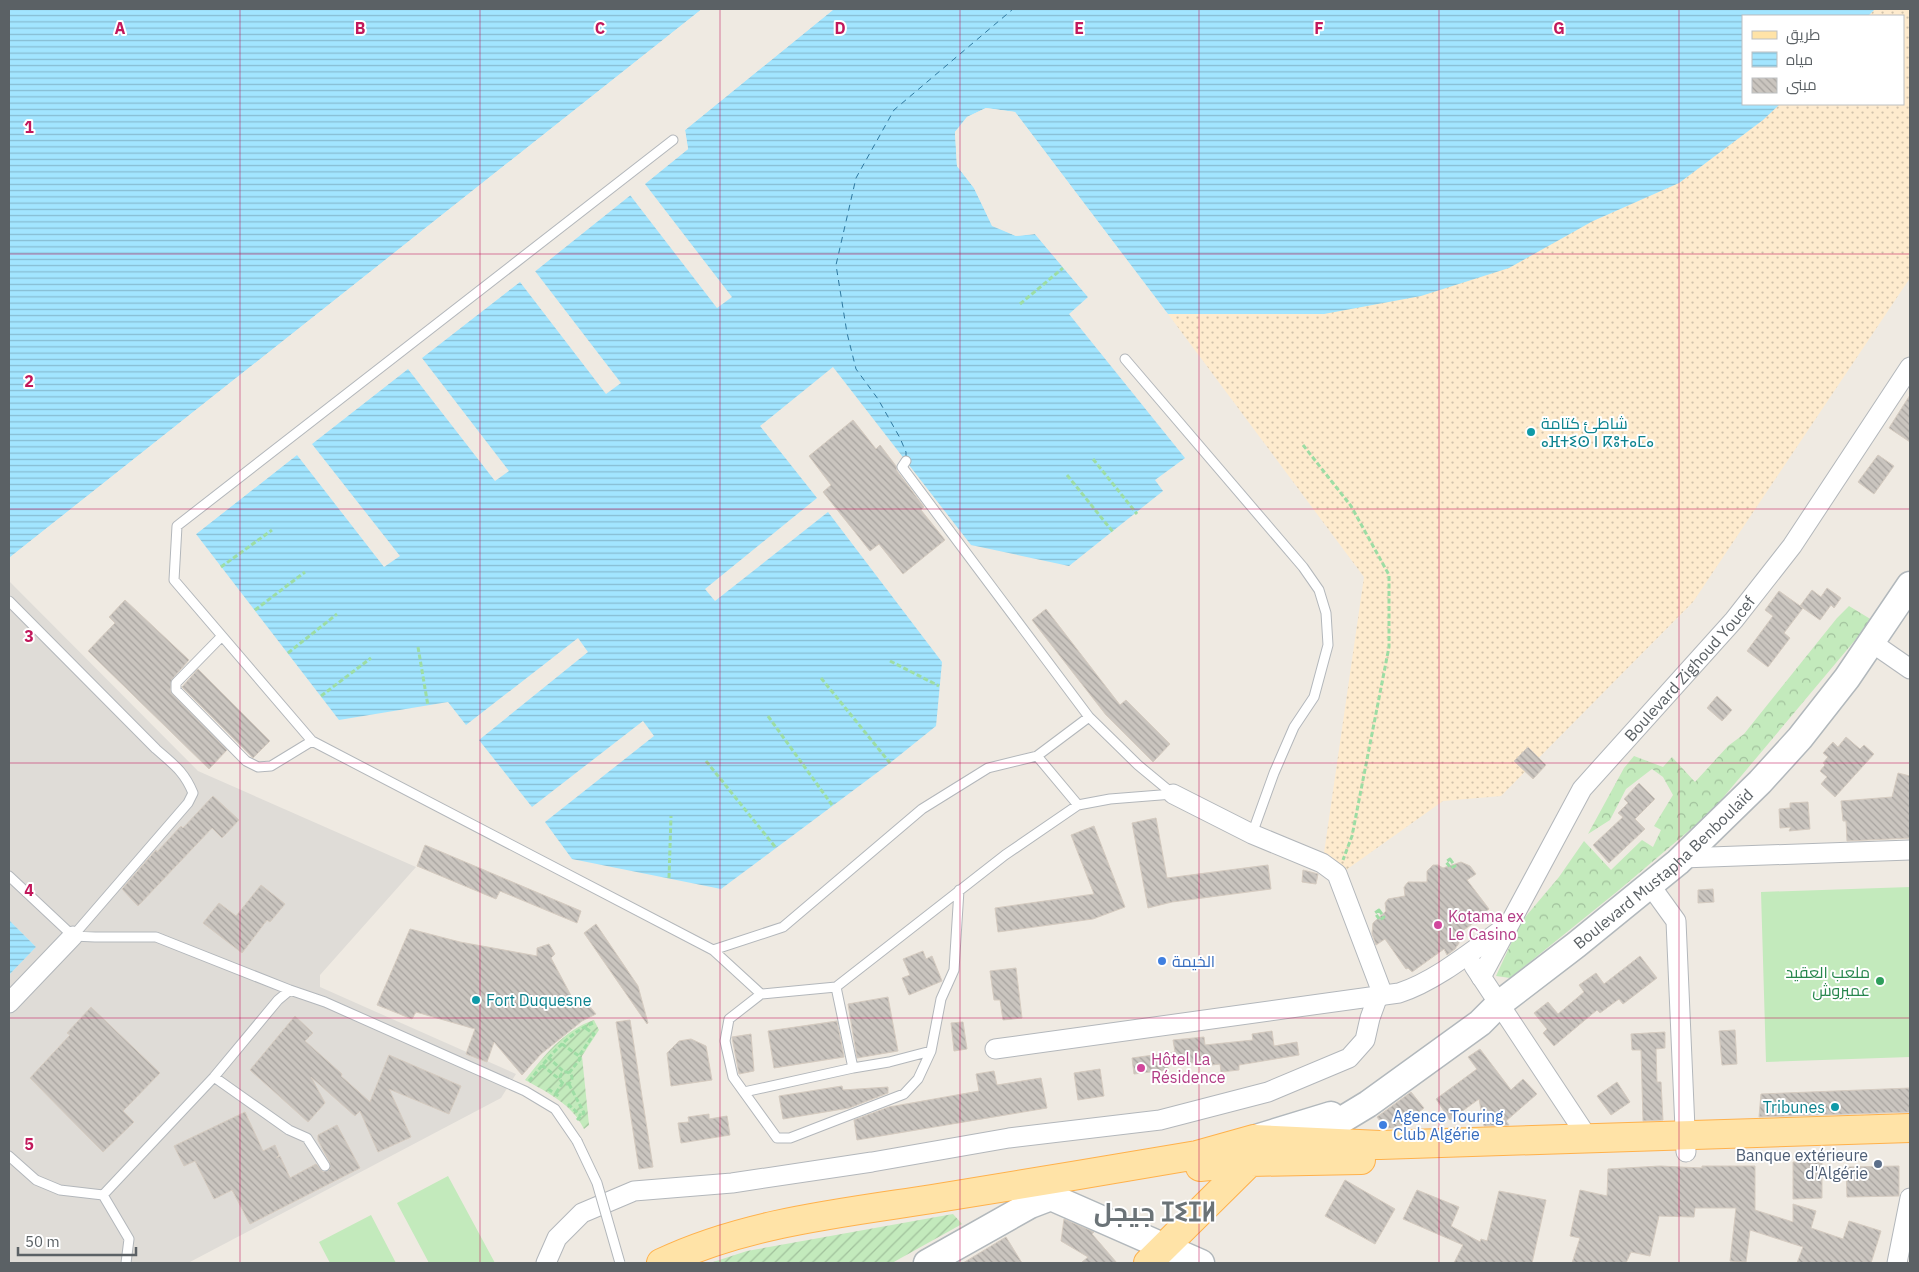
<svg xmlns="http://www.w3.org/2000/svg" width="1919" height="1272" font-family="'IBM Plex Sans',Cairo,'Noto Sans Tifinagh',sans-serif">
<defs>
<pattern id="forest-crowns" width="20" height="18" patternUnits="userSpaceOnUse" patternTransform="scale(1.25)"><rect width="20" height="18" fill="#c3eabc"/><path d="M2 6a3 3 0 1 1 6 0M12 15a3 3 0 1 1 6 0" fill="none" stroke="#a1c19c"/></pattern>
<pattern id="sand-dots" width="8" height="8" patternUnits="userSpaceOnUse" patternTransform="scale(1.25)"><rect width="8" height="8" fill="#feebce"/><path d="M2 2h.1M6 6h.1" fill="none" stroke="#d1c2ab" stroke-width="1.8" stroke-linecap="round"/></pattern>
<pattern id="garden-furrows" width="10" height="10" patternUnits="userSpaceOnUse" patternTransform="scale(1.25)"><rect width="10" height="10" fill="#c3eabc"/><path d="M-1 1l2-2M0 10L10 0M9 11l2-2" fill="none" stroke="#a1c19c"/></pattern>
<pattern id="water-rules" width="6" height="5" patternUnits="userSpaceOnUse" patternTransform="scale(1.25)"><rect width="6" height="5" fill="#a2e5ff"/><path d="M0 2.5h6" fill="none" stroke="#87bdd2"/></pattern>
<pattern id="building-back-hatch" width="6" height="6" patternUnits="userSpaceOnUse" patternTransform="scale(1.25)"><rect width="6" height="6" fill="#cac5bf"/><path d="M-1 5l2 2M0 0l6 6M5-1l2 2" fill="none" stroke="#a7a39f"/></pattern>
</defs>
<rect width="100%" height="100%" fill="#efeae2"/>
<path fill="#dfdcd7" d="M9,581L198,771L416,867L320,975V987L516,1074L501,1098L188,1263H9V975L36,947L9,920Z"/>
<path fill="#c3eabc" d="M1910,887V1057L1766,1062L1761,892Z
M448,1176L495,1263H429L397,1203Z
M371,1215L396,1263H330L319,1242Z"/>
<path fill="url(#forest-crowns)" d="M1849,606L1872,620L1711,812L1619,890L1510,978L1496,976L1521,922L1559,877L1584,841L1611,870L1642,840L1653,847L1661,830L1654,826L1673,795L1663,777L1652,769L1626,789L1610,820L1588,834L1624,768L1634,756L1663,767L1672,757L1695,782L1728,746L1744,734L1837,618Z"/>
<path fill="url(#sand-dots)" d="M1875,9H1910V278L1693,602L1501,796L1443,801L1346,870L1324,853L1364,577L1168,314H1324L1593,221L1679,183L1763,120L1780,104H1903V16H1868Z"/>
<path fill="url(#garden-furrows)" d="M594,1020L599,1030L582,1056L589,1125L584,1129C573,1105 547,1092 525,1080C543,1057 565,1029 594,1020Z
M953,1214L962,1224L892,1263H710L747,1251Z"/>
<path fill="url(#water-rules)" d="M9,9H702L9,558Z
M834,9H1875L1868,16H1743V104H1780L1763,120L1679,183L1593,221L1509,268L1421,296L1324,314H1168L1015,112L986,108L967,117L955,132L957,166L974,188L992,225L1016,236L1035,234L1088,297L1069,314L1185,458L1155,480L1163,491L1069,566L971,545L833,367L760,426L817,498L705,589L715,601L828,512L942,662L936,726L890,763L721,889L572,859L545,822L654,736L643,721L532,807L479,740L588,652L578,638L466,725L448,702L339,720L196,534L297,455L384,567L400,556L312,444L408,369L495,481L509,471L422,358L520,282L606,394L621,383L535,271L630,195L717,308L732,297L645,184L688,149L685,130Z
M9,920L36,947L9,975Z"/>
<path fill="#efeae2" d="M702,9H704L703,11L9,561V558Z
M830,9H834L685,130L688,149L643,185V182L685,148L683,128Z
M986,108L1015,112L1169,316L1166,315L1013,115L986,110L969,119L957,133L959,165L976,187L994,224L1016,234L1036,232L1090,295L1088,297L1035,234L1016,236L992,226L974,188L957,166L955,132L967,117Z
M628,193L632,194L533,273V269Z
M518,280H522L420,359L421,356Z
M408,366L410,367L310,445V442Z
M297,452L299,453L196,534L195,532Z"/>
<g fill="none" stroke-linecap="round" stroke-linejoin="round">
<path stroke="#2e78a0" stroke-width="1" stroke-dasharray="6 5" stroke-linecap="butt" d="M906,457V452L900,438L878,399L856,369L847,333L836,265L856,178L894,110L1013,9"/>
</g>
<path fill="url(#building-back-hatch)" stroke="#d5cbc0" d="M1910,395V442L1889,428Z
M853,420L876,449L880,445L896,466L897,471L924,507L921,510L945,540L903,574L879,544L870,551L823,492L831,485L809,456Z
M1878,455L1894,466L1874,494L1858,482Z
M1827,588L1841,598L1834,608L1831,605L1820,620L1800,606L1812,590L1821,597Z
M1779,591L1803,608L1784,633L1790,638L1768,667L1747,651L1773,616L1765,610Z
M125,600L189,660L172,679L170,690L172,694L227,750L209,769L88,651L115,623L109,617Z
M1046,609L1120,705L1126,700L1170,744L1153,762L1106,715L1032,620Z
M198,669L270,741L253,758L182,687Z
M1717,696L1732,710L1722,721L1707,708Z
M1846,737L1860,749L1864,745L1874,754L1835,797L1821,784L1827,777L1820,771L1825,765L1823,763L1828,757L1823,753L1833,742L1838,747Z
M1528,747L1546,765L1533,779L1514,761Z
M1898,773L1910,776V838L1847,841L1846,821H1843L1841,801L1892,797Z
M1639,783L1655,799L1635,819L1645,829L1609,863L1593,845L1623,817L1618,813L1628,803L1624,799Z
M213,796L239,820L222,838L212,828L138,906L122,889L156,850L157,852L181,826L183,828Z
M1808,802L1810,829L1789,831L1791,827L1780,828L1779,809L1790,808V803Z
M1156,818L1167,878L1268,865L1271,889L1172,902L1148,908L1132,823Z
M1094,826L1125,907L1093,919L998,932L995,908L1094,894L1071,835Z
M425,845L581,911L577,923L500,891L496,899L417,866Z
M1461,862L1470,866L1476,874L1467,880L1489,909L1485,912L1488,915L1476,924L1475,922L1458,934L1459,943L1455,949L1447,955L1444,949L1412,972L1408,968L1406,969L1385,939L1376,945L1372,934L1373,923L1386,911L1385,903L1388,899L1405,896L1404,887L1408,882H1427V871L1433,865H1438L1443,868Z
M1303,870L1318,874L1316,884L1302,882Z
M261,885L285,904L270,922L267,920L242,953L203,923L219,903L236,916Z
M1713,889L1714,902L1698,903V890Z
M596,924L638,986L648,1023L647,1024L584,933Z
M410,929L460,942L537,956V948L549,944L555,954L551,958L575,1003L582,997L596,1014L582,1021L541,1054L522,1075L494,1042L487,1062L466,1054L475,1029L416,1012L412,1019L377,1005Z
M923,951L926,959L932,956L942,981L909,995L902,978L910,975L903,959Z
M1640,956L1657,978L1623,1004L1619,999L1600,1013L1597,1010L1554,1046L1543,1033L1547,1029L1534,1013L1548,1002L1558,1014L1584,992L1579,985L1596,973L1604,984Z
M1016,968L1022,1018L1003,1020L1000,1000H994L990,971Z
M888,997L898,1051L857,1058L848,1004Z
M91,1007L160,1073L123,1111L134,1122L103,1152L30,1078L70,1035L67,1033Z
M295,1016L313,1033L305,1041L342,1074L341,1076L370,1102L389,1055L461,1086L449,1114L389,1089L411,1137L378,1152L360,1111L355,1116L311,1077L325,1103L308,1122L250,1070Z
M630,1020L653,1167L639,1169L616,1022Z
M837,1021L844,1057L774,1068L768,1031Z
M963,1022L967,1049L954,1051L951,1023Z
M1735,1030L1737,1064L1722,1065L1719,1031Z
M1272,1031L1274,1046L1297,1042L1299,1055L1239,1065V1070L1221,1072L1220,1064L1212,1065V1061L1168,1065V1070L1134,1074L1132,1058L1175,1052L1173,1040L1204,1037L1205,1045L1253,1040L1252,1034Z
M1665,1032V1048L1656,1049L1657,1082H1661L1663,1120L1643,1121L1641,1050H1632L1631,1034Z
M751,1034L754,1071L739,1074L732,1037Z
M691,1039L706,1046L712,1080L671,1086L667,1053L679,1041Z
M1480,1049L1511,1090L1523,1079L1537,1094L1506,1121L1509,1125L1484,1126L1479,1099L1450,1120L1436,1099L1477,1069L1468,1057Z
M1100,1069L1104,1096L1078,1100L1074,1073Z
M994,1071L997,1085L1041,1078L1047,1108L857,1140L854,1120L889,1107L979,1091L976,1074Z
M1617,1082L1630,1102L1611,1115L1597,1096Z
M842,1086L843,1090L888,1087V1093L849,1108L783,1119L779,1096Z
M1910,1088V1112L1759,1117L1761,1094Z
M1411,1092L1424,1108L1398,1128H1385L1377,1117Z
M245,1112L263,1151L275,1145L279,1155L276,1158L280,1156L290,1178L316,1164L323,1172L328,1171L330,1169V1163L318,1140V1135L337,1125L360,1168L250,1224L232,1190L214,1199L195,1161L184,1166L174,1146Z
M709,1114V1119L727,1116L730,1135L681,1143L678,1123L689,1122L688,1117Z
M1793,1162H1822V1198L1793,1199Z
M1660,1166L1702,1168V1166H1755V1210L1793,1222V1204L1816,1211L1811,1228L1843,1239L1849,1221L1881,1231L1871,1263H1797L1803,1247L1750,1230L1746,1262L1730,1261L1736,1208H1695L1694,1217L1659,1216L1650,1256L1631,1252L1626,1263H1572L1580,1238L1570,1236L1580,1190L1607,1196L1608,1169Z
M1899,1166V1196L1847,1197L1846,1167Z
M1345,1180L1395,1209L1375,1244L1325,1216Z
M1417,1190L1459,1207L1451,1226L1480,1242L1481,1239L1487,1241L1499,1191L1546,1200L1532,1263H1454L1463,1245L1403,1219Z
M1064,1219L1094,1232L1092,1234L1117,1263H1081L1088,1257L1061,1241Z
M1006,1237L1022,1263H963Z"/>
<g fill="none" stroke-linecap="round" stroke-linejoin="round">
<g stroke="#b3b7bb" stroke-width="11">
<path id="lane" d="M673,140L177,526L174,580L312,741L713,950L761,994L836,987L1005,855L1078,805L1110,799L1173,794
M1125,359L1303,567L1319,590L1326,613L1328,645L1314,697L1294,727L1274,773L1252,834
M906,461L902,467L1089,717L1138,765L1173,794
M9,601L156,749C173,764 184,771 193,793L188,803L73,936
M221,637L176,683V690L246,761L258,767L271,766L312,741
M1037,756L1078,805
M9,876L73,936L95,937H156L290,990L325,1002L525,1091L555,1109L577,1141
M713,950L783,927L922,809L988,768L1037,756L1089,717
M836,987L853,1068L889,1062L931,1051
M761,994L729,1019L725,1041L733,1077L777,1138H790L904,1094L918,1079L931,1051L941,999L954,970L959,890
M214,1077L289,1130L307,1138L325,1166
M744,1092L853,1068
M9,1156L36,1180L60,1190L103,1195
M103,1195L214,1077L278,1000L290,990
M103,1195L129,1239L126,1263"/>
</g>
<g stroke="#b3b7bb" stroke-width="21">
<g id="street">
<path d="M1871,642L1910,669"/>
<path d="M1173,794L1252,834L1322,863L1337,874L1383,995"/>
<path d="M1682,858L1910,850"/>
<path d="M1650,885L1676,921L1686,1152"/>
<path d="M1474,966L1588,1138"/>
<path id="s1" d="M1481,977L1582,789L1734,620L1792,546L1910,367"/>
<path d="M9,1003L73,936"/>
<path d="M995,1049L1399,993C1436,981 1472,951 1504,928"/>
<path d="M546,1263L557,1238L582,1213L634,1191L732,1183L872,1162L1009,1138L1160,1120L1268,1092L1349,1058L1365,1040L1370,1018L1378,996"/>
<path d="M1897,1263L1910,1198"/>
</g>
</g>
<g stroke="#b2b8bc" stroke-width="29">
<g id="secondary">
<path d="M1256,1138L1331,1115"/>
<path id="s2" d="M1297,1147L1368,1104L1480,1023L1499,1004L1576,945L1678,862L1760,782L1800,738L1847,678L1910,585"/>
<path d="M927,1263L1030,1205L1051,1197L1201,1263"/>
</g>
</g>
<g stroke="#ffb14b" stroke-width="30">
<path id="primary" d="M1200,1167L1250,1162L1361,1160
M661,1263C745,1223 841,1213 932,1199C1020,1185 1109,1170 1197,1155L1254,1139L1380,1145L1910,1128
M1148,1263L1250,1162"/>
</g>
<path stroke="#9ddda4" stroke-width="3" stroke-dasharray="5 2.5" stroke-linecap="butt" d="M1020,304L1063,268
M1303,445L1351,506L1389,575V647L1352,836L1343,860
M1093,459L1137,514
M1067,475L1113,532
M221,567L272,530
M255,610L305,572
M418,647L428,706
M288,653L337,614
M890,661L939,686
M821,678L890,763
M321,696L371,658
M768,716L832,805
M706,761L776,848
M1450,859L1455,866L1451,868L1446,862Z
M669,878L671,816
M1379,910L1384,917L1380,920L1375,913Z
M562,1044L579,1056
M548,1057L564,1072
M542,1065L559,1079
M560 1078a6 6 0 1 1 12 0a6 6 0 1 1-12 0Z
M569,1073L580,1059L579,1056L594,1034L584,1027
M529,1081C547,1060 566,1034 593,1023
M569,1084L584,1113L576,1121
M548,1089L560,1097
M556,1093L562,1084
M568,1104L581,1116"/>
<use href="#lane" stroke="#fff" stroke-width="9"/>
<use href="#street" stroke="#fff" stroke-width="19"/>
<use href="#secondary" stroke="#fff" stroke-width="26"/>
<use href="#primary" stroke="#ffe3a7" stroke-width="28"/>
<g stroke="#b3b7bb" stroke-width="11" stroke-linecap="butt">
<path id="lane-bridge" d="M577,1141L597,1183L620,1263"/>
</g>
<use href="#lane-bridge" stroke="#fff" stroke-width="9"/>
</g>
<path fill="none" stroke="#c2185b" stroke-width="1" stroke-opacity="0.55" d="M240,9V1263M480,9V1263M720,9V1263M960,9V1263M1199,9V1263M1439,9V1263M1679,9V1263M9,254H1910M9,509H1910M9,763H1910M9,1018H1910"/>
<g fill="#0f9aa8" stroke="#fff" stroke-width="2">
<circle cx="1531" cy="432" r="5"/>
<circle cx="476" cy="1000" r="5"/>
<circle cx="1835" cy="1107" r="5"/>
</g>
<g fill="#d1479c" stroke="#fff" stroke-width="2">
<circle cx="1438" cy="925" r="5"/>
<circle cx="1141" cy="1068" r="5"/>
</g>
<g fill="#3f7fe0" stroke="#fff" stroke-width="2">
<circle cx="1162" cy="961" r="5"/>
<circle cx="1383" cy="1125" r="5"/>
</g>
<circle fill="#2e9e5b" stroke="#fff" stroke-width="2" cx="1880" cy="981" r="5"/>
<circle fill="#5c6f8a" stroke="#fff" stroke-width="2" cx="1878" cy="1164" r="5"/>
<g text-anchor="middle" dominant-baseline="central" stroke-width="4" stroke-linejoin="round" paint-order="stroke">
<g font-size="16" fill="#0d838f" stroke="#fff" text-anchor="start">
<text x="1541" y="423">شاطئ كتامة<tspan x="1541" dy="18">ⴰⴼⵜⵉⵙ ⵏ ⴽⵓⵜⴰⵎⴰ</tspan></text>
<text x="486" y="1000">Fort Duquesne</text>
<text x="1825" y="1107" text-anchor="end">Tribunes</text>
</g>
<g font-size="16" fill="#5b6165" stroke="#fff">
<text stroke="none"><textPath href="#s1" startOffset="375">Boulevard Zighoud Youcef</textPath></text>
<text stroke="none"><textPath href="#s2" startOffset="461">Boulevard Mustapha Benboulaïd</textPath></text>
</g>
<g font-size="16" fill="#b23c85" stroke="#fff" text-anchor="start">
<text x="1448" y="916">Kotama ex<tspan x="1448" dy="18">Le Casino</tspan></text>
<text x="1151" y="1059">Hôtel La<tspan x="1151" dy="18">Résidence</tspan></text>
</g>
<g font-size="16" fill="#366cbe" stroke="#fff" text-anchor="start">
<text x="1172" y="961">الخيمة</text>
<text x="1393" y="1116">Agence Touring<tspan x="1393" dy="18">Club Algérie</tspan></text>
</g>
<g font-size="16" fill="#27864d" stroke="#fff" text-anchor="end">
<text x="1870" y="972">ملعب العقيد<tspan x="1870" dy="18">عميروش</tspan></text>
</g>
<g font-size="16" fill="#4e5e75" stroke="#fff" text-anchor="end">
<text x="1868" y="1155">Banque extérieure<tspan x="1868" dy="18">d'Algérie</tspan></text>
</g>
<g font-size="26" font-weight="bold" fill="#6b7377" stroke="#fff">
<text x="1155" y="1211">جيجل ⵊⵉⵊⵍ</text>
</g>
</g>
<g font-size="16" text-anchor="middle" font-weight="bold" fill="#c2185b" stroke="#fff" stroke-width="4" stroke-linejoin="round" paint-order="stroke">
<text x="120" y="34">A</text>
<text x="360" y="34">B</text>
<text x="600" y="34">C</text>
<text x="840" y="34">D</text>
<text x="1079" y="34">E</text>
<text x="1319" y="34">F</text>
<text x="1559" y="34">G</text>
<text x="29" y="133">1</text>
<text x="29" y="387">2</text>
<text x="29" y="642">3</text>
<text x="29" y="896">4</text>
<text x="29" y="1150">5</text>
</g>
<rect width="1919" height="1272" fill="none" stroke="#5b6165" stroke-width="20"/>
<rect x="1742" y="15" width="162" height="90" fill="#ffffff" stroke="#bdc0c1"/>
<rect x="1752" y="31" width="25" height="8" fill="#ffe3a7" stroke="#bdc0c1"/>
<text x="1786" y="40" font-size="15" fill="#5b6165">طريق</text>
<rect x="1752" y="52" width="25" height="15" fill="url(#water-rules)" stroke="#bdc0c1"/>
<text x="1786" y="65" font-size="15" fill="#5b6165">مياه</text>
<rect x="1752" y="78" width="25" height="15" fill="url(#building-back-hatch)" stroke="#bdc0c1"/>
<text x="1786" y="90" font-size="15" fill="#5b6165">مبنى</text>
<path d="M18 1247v8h118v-8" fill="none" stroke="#5b6165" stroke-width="2.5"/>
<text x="25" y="1247" font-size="15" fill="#5b6165" stroke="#ffffff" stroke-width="4" paint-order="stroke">50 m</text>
</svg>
